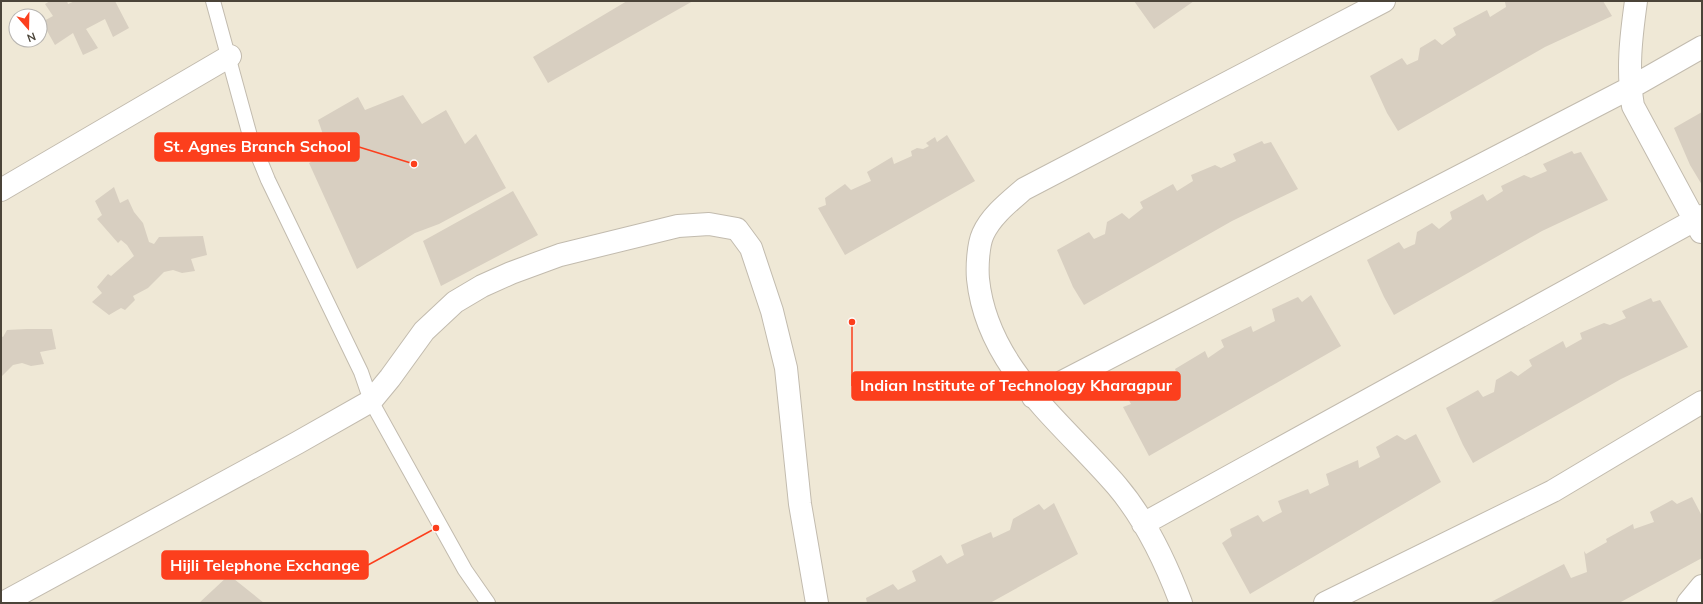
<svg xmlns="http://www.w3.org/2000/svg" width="1703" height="604" font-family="Mulish,sans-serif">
<rect width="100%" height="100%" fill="#f6f3ec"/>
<path fill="#efe8d6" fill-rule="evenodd" d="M1,1H1702V603H1ZM16,16H40V40H16Z"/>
<path fill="#d8cfc1" d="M50,1H67L68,4L75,1H115L129,28L113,37L105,19L86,29L98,48L83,55L73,33L55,45L42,22L53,16L45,4Z
M627,1H693L548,83L533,57Z
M1134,1H1194L1154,29Z
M1506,1H1603L1612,16L1545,47L1398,131L1387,113L1370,76L1402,58L1407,65L1418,60L1420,48L1435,39L1442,45L1456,35L1453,28L1487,10L1490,17L1506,7L1505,2Z
M403,95L422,124L446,110L465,144L476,134L506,188L439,224L415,233L357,269L309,163L329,152L318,120L358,97L365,110Z
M1702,112V185L1690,165L1674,128Z
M947,135L975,181L845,255L818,208L826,205L825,198L845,184L851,190L871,181L867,172L892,157L894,164L912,156L911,151L917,148L923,149L929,146L926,143L935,137L937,142Z
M1262,141L1264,144L1271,142L1298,189L1232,221L1084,305L1073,287L1057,250L1089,232L1094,239L1105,234L1107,222L1122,213L1129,219L1143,208L1140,202L1173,184L1177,191L1193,181L1191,175L1215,165L1221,168L1236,161L1233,154Z
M1572,151L1574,154L1581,152L1608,200L1542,231L1394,315L1384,297L1367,260L1399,242L1404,249L1415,244L1417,232L1432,223L1439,229L1452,219L1450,212L1483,194L1487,201L1503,191L1501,186L1524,175L1531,178L1547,171L1543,164Z
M114,187L120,203L128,199L134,212L143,223L149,242L154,244L159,237L203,236L207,255L191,259L195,271L182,273L173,270L164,272L148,288L133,296L135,300L125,310L121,308L109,315L92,302L102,293L97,287L108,274L111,276L134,256L127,245L121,240L118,243L97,219L102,215L95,201Z
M513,191L538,235L441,286L423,241Z
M1311,295L1341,346L1149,456L1123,407L1131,404L1126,395L1151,380L1162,385L1179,378L1175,369L1205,351L1208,358L1224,347L1221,340L1251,326L1253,332L1275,321L1272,309L1298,297L1302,302Z
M1651,298L1653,302L1660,300L1688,347L1621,379L1473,463L1463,445L1446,408L1478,390L1483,397L1494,392L1496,380L1511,371L1518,376L1532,366L1529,360L1563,341L1566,348L1582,339L1580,333L1604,323L1610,325L1626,318L1622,311Z
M27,329H52L56,349L40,352L44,364L31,366L22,363L13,365L1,377V336L3,337L7,330Z
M1416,434L1441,482L1250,594L1222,543L1232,536L1230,529L1258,515L1263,522L1282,512L1278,501L1308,489L1310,494L1329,485L1326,474L1358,460L1359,468L1380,457L1376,447L1397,435L1405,440Z
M1692,497L1702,516V558L1619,603H1489L1564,564L1571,578L1587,572L1584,551L1586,554L1607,542L1606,539L1633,524L1634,529L1654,522L1650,512L1672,500L1677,504Z
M1054,503L1078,554L990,603H867L866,598L893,584L898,590L916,581L912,571L941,555L947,564L964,555L961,545L991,532L993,538L1010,530L1013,519L1039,504L1044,510Z
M229,575L264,603H199Z"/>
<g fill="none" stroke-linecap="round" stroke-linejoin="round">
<g stroke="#c2bbae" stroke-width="16">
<path id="service" d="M213,1L250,136L268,180L361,372L371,401L465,570L488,603"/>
</g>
<g stroke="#c2bbae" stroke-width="24">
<path id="minor" d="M1636,1C1631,37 1627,70 1633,106L1701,232
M1,190L230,56
M1033,397L1630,88L1702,47
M1143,524L1702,216
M3,603L297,443L371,401L390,378L424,331L455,302L482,286L511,273L560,255L678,226L709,224L737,229L751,248L772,311L786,368L800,504L817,603
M1181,603C1166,563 1145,519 1117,486C1063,423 987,368 978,279C977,267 978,245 983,234C991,216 1009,202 1024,189L1384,1
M1325,603L1553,491L1702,402
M1688,603L1702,586"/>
</g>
<use href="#service" stroke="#fff" stroke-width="14"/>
<use href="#minor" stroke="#fff" stroke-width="22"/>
</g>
<path fill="none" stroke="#fc3f1d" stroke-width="1.5" d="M414 164L359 147M852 322L852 386M436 528L368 565"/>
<g fill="#fc3f1d" stroke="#fff" stroke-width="1.5">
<circle cx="414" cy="164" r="4"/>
<circle cx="852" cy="322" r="4"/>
<circle cx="436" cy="528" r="4"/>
</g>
<g fill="#fc3f1d" stroke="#fc3f1d" stroke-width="1.5">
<rect x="155" y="133" width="204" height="28" rx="4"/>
<rect x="852" y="372" width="328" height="28" rx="4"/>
<rect x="162" y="551" width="206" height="28" rx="4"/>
</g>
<g font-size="16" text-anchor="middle" font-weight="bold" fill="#fff">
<text x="257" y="152">St. Agnes Branch School</text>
<text x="1016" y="391">Indian Institute of Technology Kharagpur</text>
<text x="265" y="571">Hijli Telephone Exchange</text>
</g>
<rect width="1703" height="604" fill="none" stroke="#4b4439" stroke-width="4"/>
<g transform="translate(28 28) rotate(160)"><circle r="19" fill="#ffffff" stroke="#b7b4b0"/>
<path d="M0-3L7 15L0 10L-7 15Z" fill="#fc3f1d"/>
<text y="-6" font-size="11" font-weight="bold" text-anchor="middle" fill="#4b4439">N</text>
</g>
</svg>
